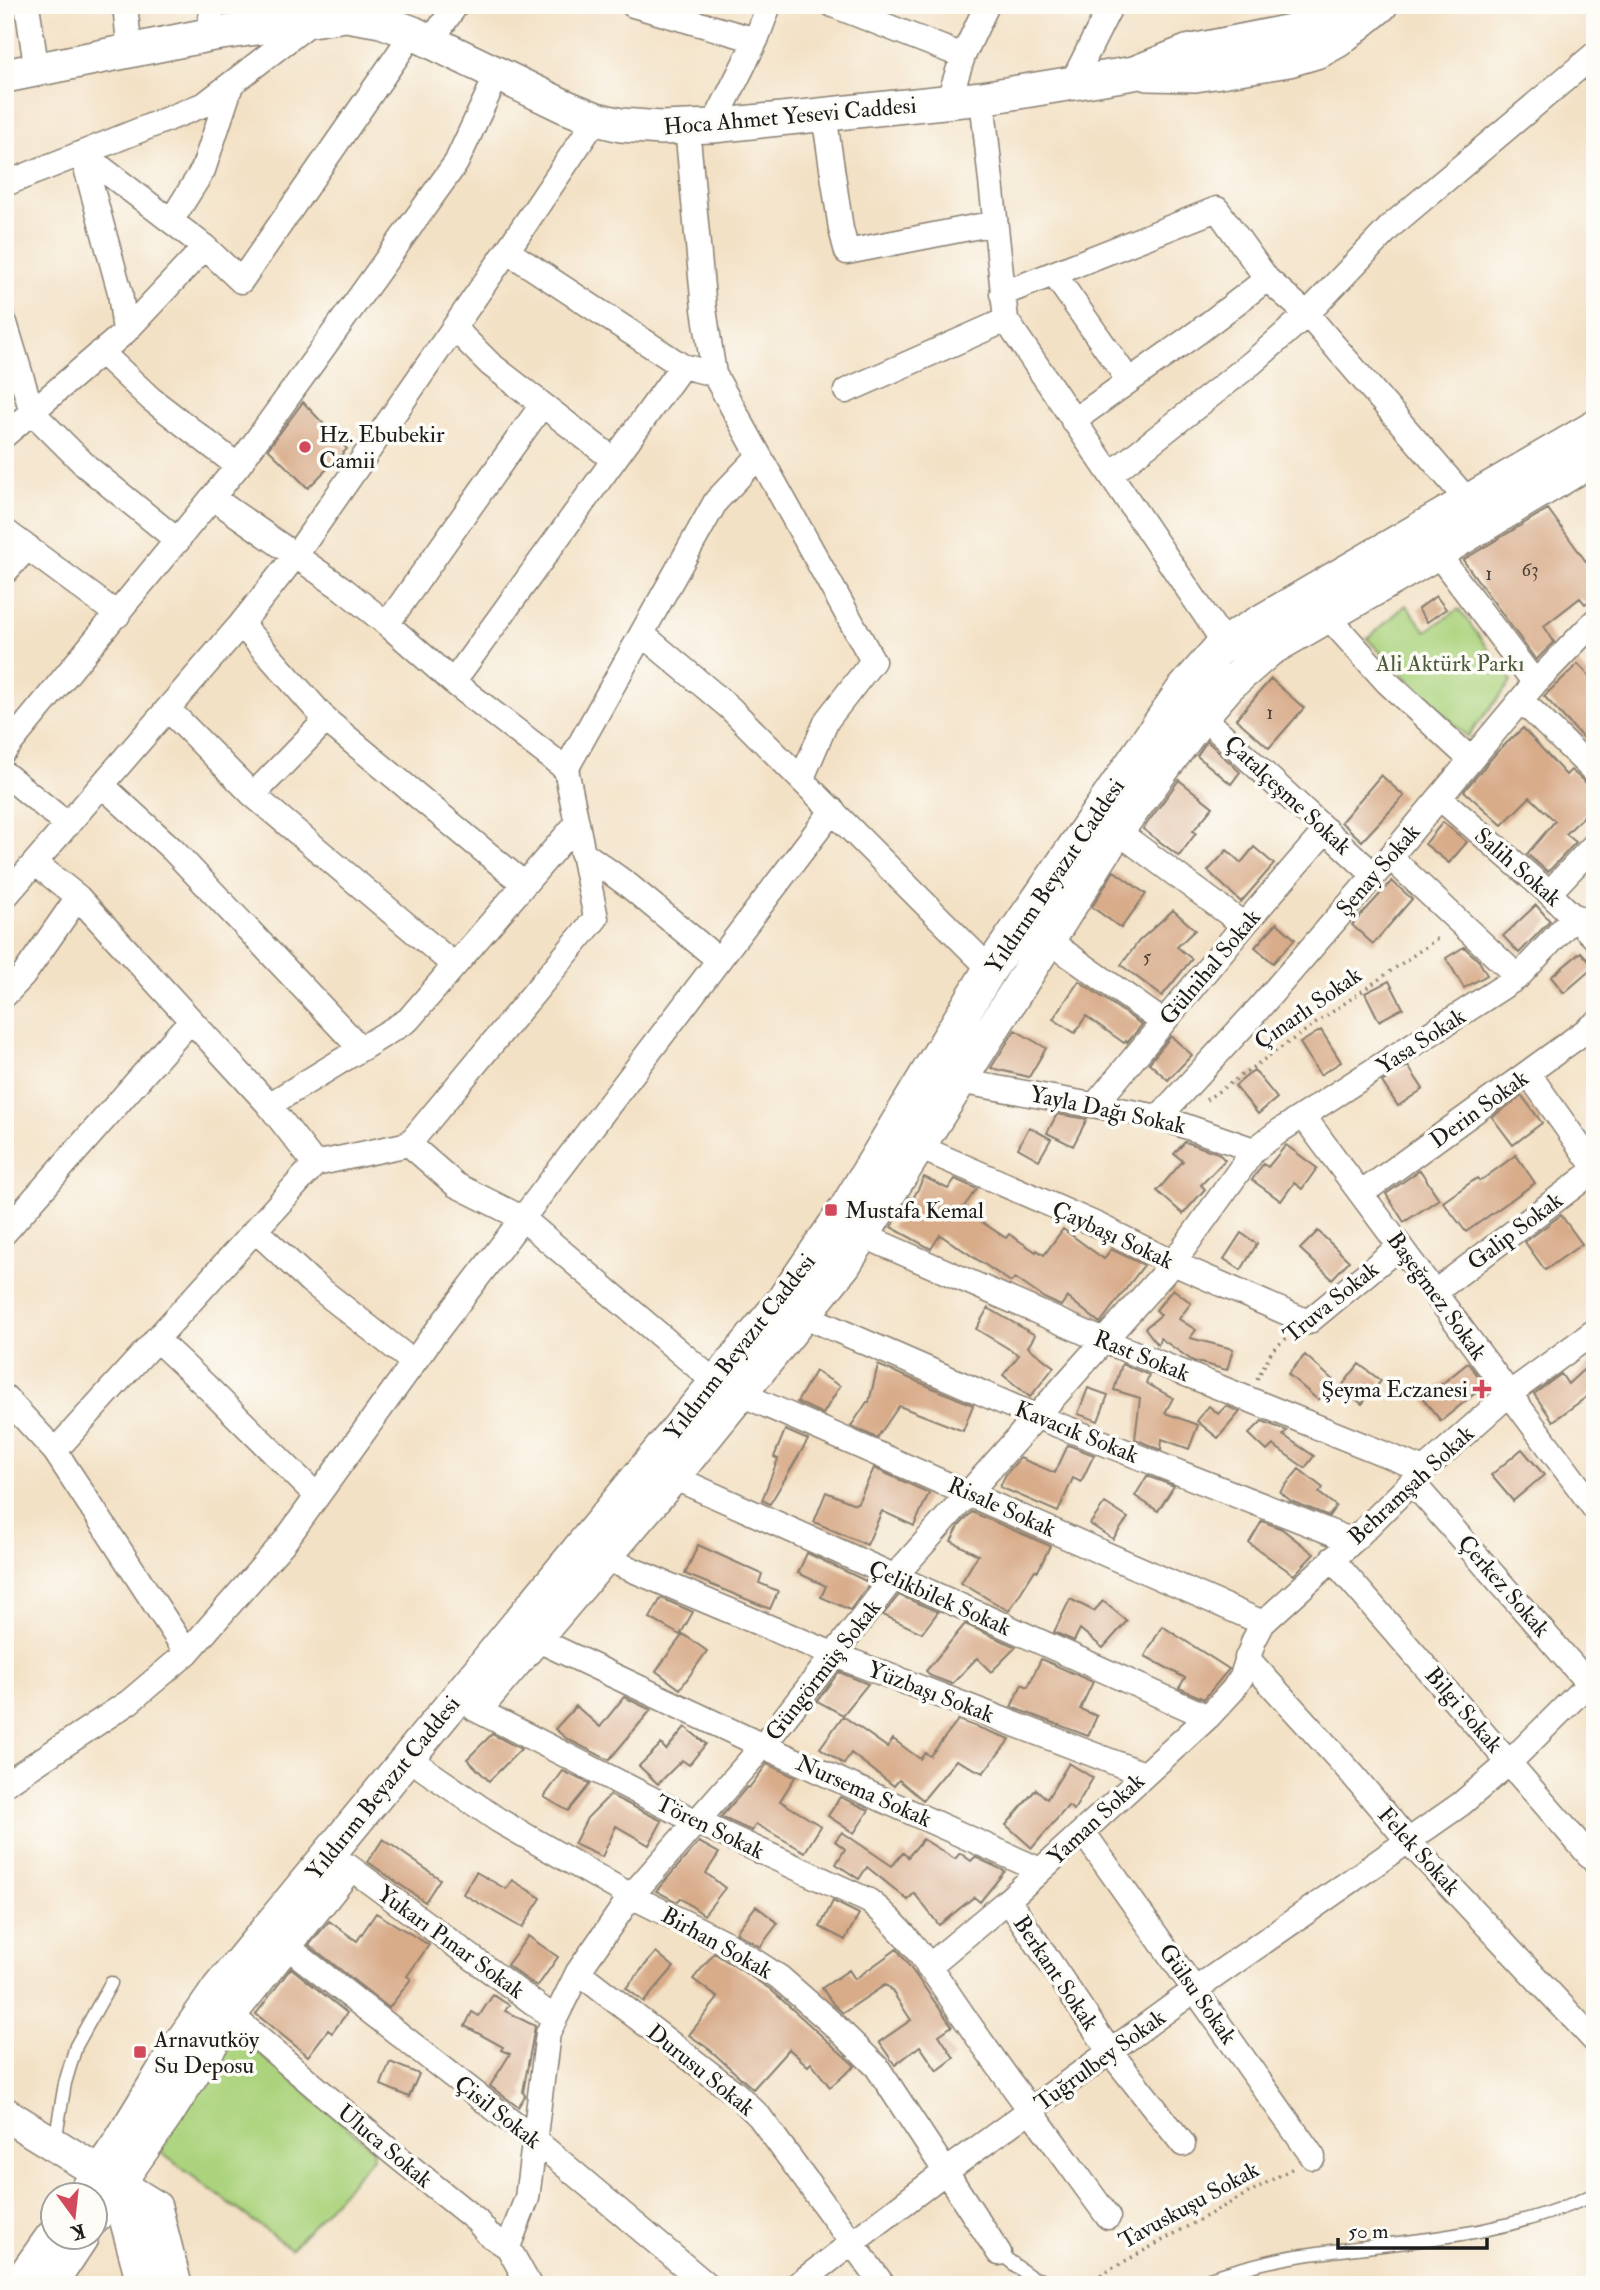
<svg xmlns="http://www.w3.org/2000/svg" width="1600" height="2290" font-family="'IM FELL Double Pica',serif">
<rect width="100%" height="100%" fill="#fdfcf7"/>
<filter id="ink" filterUnits="userSpaceOnUse"><feTurbulence type="fractalNoise" baseFrequency=".0143" numOctaves="2"/><feDisplacementMap in="SourceGraphic" scale="14" xChannelSelector="R" yChannelSelector="G"/><feConvolveMatrix kernelMatrix="1 2 1 2 8 2 1 2 1" color-interpolation-filters="sRGB"/></filter>
<filter id="wash" filterUnits="userSpaceOnUse"><feTurbulence type="fractalNoise" baseFrequency=".00686" numOctaves="4" result="noise"/><feDisplacementMap in="SourceGraphic" scale="28" xChannelSelector="R" yChannelSelector="G"/><feGaussianBlur stdDeviation="1.57" result="paint"/><feColorMatrix in="noise" values="0 0 0 0 0 0 0 0 0 0 0 0 0 0 0 0 0 1.4 0 .05"/><feComposite in="paint" operator="in"/></filter>
<g filter="url(#wash)">
<rect width="100%" height="100%" fill="#f3e1c5"/>
<path fill="#abd37d" stroke="#64784c" stroke-width="2" d="M1406,605L1426,631L1459,609L1512,681L1467,737L1367,639Z
M231,2029L372,2148L373,2158L291,2249L156,2149Z"/>
<g id="blocks">
<path fill="#d8ab89" d="M303,402L347,449L308,488L268,449Z
M1548,509L1595,574V597L1585,604L1580,598L1544,626L1554,642L1536,660L1463,560Z
M1436,596L1446,609L1427,622L1418,609Z
M1578,664L1595,682V729L1584,739L1544,696Z
M1271,679L1304,708L1269,748L1236,719Z
M1523,728L1566,775L1571,770L1595,791V805L1566,834L1576,842L1548,872L1527,854L1555,821L1530,797L1502,825L1464,791L1497,752Z
M1207,741L1240,772L1231,784L1197,756Z
M1381,775L1404,796L1362,841L1341,822Z
M1179,780L1213,807L1193,831L1196,833L1179,856L1143,829Z
M1443,822L1467,842L1449,863L1425,844Z
M1254,847L1274,864L1241,902L1208,871L1227,850L1241,863Z
M1114,871L1146,894L1121,928L1092,907Z
M1392,881L1412,899L1373,944L1352,925Z
M1536,905L1550,921L1519,953L1503,936Z
M1173,910L1195,930L1177,947L1192,959L1162,996L1121,965L1139,941Z
M1277,923L1295,939L1273,963L1255,947Z
M1464,947L1479,961L1487,975L1464,988L1446,958Z
M1581,952L1594,967L1564,993L1551,977Z
M1079,981L1142,1025L1127,1043L1126,1041L1124,1043L1086,1016L1075,1033L1053,1019Z
M1389,981L1403,1008L1379,1021L1365,993Z
M1015,1030L1046,1048L1029,1077L991,1068Z
M1321,1030L1341,1062L1320,1075L1300,1043Z
M1171,1036L1192,1055L1168,1080L1149,1063Z
M1408,1066L1423,1089L1398,1106L1382,1082Z
M1254,1070L1277,1098L1258,1114L1235,1086Z
M1522,1096L1542,1123L1513,1145L1492,1117Z
M1057,1114L1087,1119L1073,1146L1047,1133Z
M1029,1127L1051,1139L1039,1160L1018,1148Z
M1185,1142L1218,1153L1225,1160L1201,1185L1205,1189L1183,1214L1157,1191L1183,1161L1174,1154Z
M1286,1145L1317,1168L1302,1189L1294,1183L1281,1201L1252,1180L1263,1164L1268,1167Z
M1516,1155L1535,1183L1466,1232L1443,1202L1477,1178L1480,1181Z
M1420,1170L1439,1199L1404,1222L1386,1194Z
M924,1177L948,1189L955,1179L977,1189L962,1209L1006,1238L1009,1234L1036,1252L1037,1250L1044,1255L1063,1229L1104,1259L1111,1249L1144,1265L1100,1323L1067,1297L1061,1306L1044,1298L1015,1278L1011,1282L940,1235L931,1249L891,1227L909,1197L913,1199Z
M1561,1215L1582,1244L1545,1270L1525,1242Z
M1318,1231L1349,1261L1332,1279L1300,1249Z
M1241,1233L1257,1244L1241,1270L1224,1259Z
M1173,1289L1191,1303L1179,1319L1196,1330L1190,1338L1233,1349L1227,1370L1193,1361L1160,1338L1158,1345L1145,1328L1161,1315L1156,1310Z
M988,1308L1035,1335L1028,1347L1054,1367L1030,1397L1003,1375L1019,1355L976,1329Z
M1305,1355L1334,1381L1318,1400L1288,1374Z
M1595,1359V1391L1553,1421L1534,1394L1561,1374L1568,1384Z
M1468,1363L1485,1385L1441,1421L1423,1399Z
M1122,1364L1149,1375L1146,1383L1173,1398L1165,1413L1198,1425L1189,1449L1162,1439L1161,1450L1135,1439L1140,1398L1114,1390Z
M1359,1364L1381,1381L1362,1404L1341,1387Z
M878,1365L973,1405L963,1431L899,1406L877,1438L851,1426L867,1402H869Z
M815,1371L840,1386L823,1414L797,1402Z
M1088,1388L1108,1395L1098,1421L1078,1414Z
M1209,1406L1218,1414L1226,1406L1240,1412L1218,1438L1197,1421Z
M1262,1421L1287,1431L1283,1435L1314,1456L1305,1468L1273,1445L1267,1451L1249,1434Z
M785,1430L808,1440L770,1504L762,1500L778,1459L774,1457Z
M1068,1445L1094,1455L1081,1482L1073,1478L1058,1512L1000,1487L1006,1474L1020,1458L1055,1473Z
M1522,1449L1544,1475L1513,1501L1491,1475Z
M874,1468L929,1493L914,1526L882,1511L867,1545L814,1522L826,1492L855,1504L858,1502Z
M1299,1469L1323,1488L1319,1493L1336,1506L1329,1516L1291,1501L1280,1492Z
M1147,1476L1174,1486L1158,1511L1135,1496Z
M1105,1503L1128,1518L1113,1539L1090,1524Z
M972,1512L1050,1546L1038,1571L1035,1570L1009,1611L961,1583L978,1555L951,1541L959,1526Z
M1262,1521L1282,1529L1314,1554L1294,1575L1249,1543Z
M698,1545L762,1574L759,1583L778,1591L770,1609L685,1574Z
M807,1553L870,1583L850,1610L821,1597L826,1586L798,1573Z
M899,1595L938,1612L922,1633L883,1615Z
M661,1598L693,1612L680,1635L650,1618Z
M1070,1599L1094,1611L1103,1601L1127,1621L1103,1648L1080,1629L1074,1641L1054,1632Z
M965,1624L1016,1647L991,1672L977,1658L952,1684L931,1676L926,1671Z
M1162,1626L1229,1669L1204,1699L1179,1688L1185,1678L1145,1656Z
M683,1634L707,1651L680,1689L656,1671Z
M1041,1659L1093,1682L1080,1709L1097,1716L1088,1736L1011,1707L1022,1684L1028,1687Z
M839,1672L868,1684L843,1715L817,1701Z
M624,1697L651,1710L609,1760L567,1739L555,1729L576,1706L600,1727Z
M843,1716L887,1747L893,1739L920,1759L925,1753L930,1756L958,1720L1010,1739L983,1773L956,1760L923,1800L899,1780L894,1786L851,1753L844,1764L820,1748Z
M685,1727L706,1744L689,1765L682,1760L658,1784L639,1766L661,1744L666,1750Z
M492,1734L521,1749L489,1781L467,1759Z
M1069,1763L1093,1778L1074,1810L1068,1806L1032,1848L1006,1825L1036,1789L1047,1799Z
M767,1764L795,1777L780,1801L821,1826L805,1852L756,1824L752,1831L721,1817L747,1787L749,1788Z
M563,1771L590,1784L568,1811L544,1797Z
M610,1795L662,1821L649,1845L616,1826L602,1857L574,1844L587,1818Z
M840,1797L869,1810L854,1833L828,1816Z
M842,1832L892,1866L903,1853L908,1857L923,1839L955,1859L960,1853L971,1861L975,1857L1005,1871L980,1902L974,1897L939,1925L914,1893L908,1900L867,1867L859,1879L836,1864L845,1849L835,1841Z
M383,1839L440,1879L425,1902L368,1862Z
M699,1842L719,1853L706,1873L725,1888L704,1915L680,1898L677,1902L656,1891Z
M476,1872L506,1889L512,1880L541,1898L522,1928L463,1894Z
M833,1901L859,1914L845,1940L820,1927Z
M756,1906L778,1923L760,1947L736,1932Z
M376,1913L429,1945L407,1976L411,1979L389,2008L309,1945L329,1921L357,1941Z
M528,1936L558,1957L537,1987L507,1965Z
M897,1949L952,2026L939,2035L954,2058L937,2071L920,2046L895,2065L879,2042L911,2020L890,1988L885,1985L843,2013L834,2005L822,1988L849,1970L855,1979Z
M656,1952L674,1967L644,2002L626,1988Z
M714,1953L770,1989L855,2066L830,2087L811,2063L808,2066L789,2049L753,2089L709,2049L689,2035L718,1998L693,1979Z
M291,1968L347,2013L332,2033L328,2030L308,2056L256,2014Z
M493,1995L509,2005L505,2011L535,2026L523,2092L525,2096L518,2107L490,2086L510,2054L501,2050L503,2047L465,2026L472,2012L479,2016Z
M390,2062L419,2074L409,2097L381,2085Z"/>
</g>
</g>
<g filter="url(#ink)">
<use href="#blocks" fill-opacity="0" stroke="#887e70" stroke-width="2"/>
<g fill="none" stroke-linecap="round" stroke-linejoin="round">
<g stroke="#887e70" stroke-width="15">
<path id="lane" d="M55,2142L65,2083L76,2046L111,1983
M999,2253L1031,2277L1057,2285
M1188,2285C1224,2273 1260,2262 1297,2256C1400,2240 1498,2240 1595,2194"/>
</g>
<g stroke="#887e70" stroke-width="27">
<path id="street" d="M27,5L37,72
M125,5L130,52
M633,5L756,40
M833,5L963,56
M208,35L213,5
M431,41L456,5
M1071,85L1111,5
M982,98L1006,320L1225,644
M948,102L963,56L987,5
M824,114L841,229L847,252L995,223
M713,126L756,40L769,5
M687,127L704,309L714,374
M82,153L205,247L241,281L413,33
M82,153L120,292L125,332
M5,184L205,104L314,20
M171,221L203,170L231,85
M507,251L682,366L714,374L873,661L827,720L802,778
M1054,274L1129,381
M1002,294L1217,209L1267,279L1307,314L1468,501
M5,323L32,412L86,466L178,541
M454,328L490,364L614,460
M101,352L151,399L238,466
M846,391L1006,320
M1073,421L1198,332L1267,279
M5,435L125,332L205,247
M1111,474L1253,362L1307,314L1392,225L1595,54
M213,498L343,589L387,624L453,682L566,769
M5,531L118,615
M1437,553L1535,683
M5,572L28,547
M1328,617L1387,682L1470,759
M241,624L326,720L524,884
M387,624L542,405
M642,634L730,708L990,969
M453,682L682,366
M1521,700L1595,772
M168,709L253,795L454,965
M1202,716L1374,875
M5,750L238,466L456,163L497,75
M5,774L68,825
M102,785L173,850L361,1049
M253,795L326,720
M1440,798L1549,893L1595,938
M1117,831L1244,925
M582,852L628,885L719,960
M1390,857L1518,977
M35,863L78,897L269,1105L315,1164
M1549,893L1595,844
M5,897L241,624L296,555L507,251L596,119
M1049,941L1163,1022
M5,995L23,976L78,897
M1528,1073L1595,1168
M958,1081L1159,1117L1254,1150
M269,1105L408,1020L577,823
M1095,1105L1244,925L1326,830
M1159,1117L1254,1014L1390,857L1535,683L1595,621
M1304,1117L1595,1509
M409,1144L456,1185L522,1218L715,1382
M919,1147L1097,1225L1173,1263L1308,1322L1400,1246
M1362,1193L1595,1024
M255,1230L310,1281L413,1362
M5,1232L191,1020
M862,1235L1102,1340L1424,1470
M1435,1292L1595,1170
M805,1316L1035,1416L1353,1541
M156,1339L206,1386L317,1496
M741,1394L1263,1623
M5,1397L55,1451L187,1653
M55,1451L315,1164L409,1144L596,918L566,769L716,501L759,456
M673,1477L1208,1717
M1412,1482L1595,1691
M602,1557L835,1655L1144,1774
M1332,1559L1595,1862
M536,1639L763,1746L1040,1870
M1247,1658L1353,1775L1409,1842L1595,2041
M475,1709L697,1822L869,1901C912,1934 942,1986 973,2030C1017,2093 1063,2155 1108,2217
M424,1769L498,1820L631,1896L726,1943L779,1977L835,2026L877,2067L999,2253
M5,1784L129,1702L187,1653L285,1541L430,1340L833,810
M1083,1832L1313,2157
M348,1866L554,2018
M1008,1900L1111,2053L1183,2144
M285,1945L536,2141L707,2285
M928,1967L1008,1900L1208,1717L1233,1690L1242,1676L1254,1640L1263,1623L1353,1541L1424,1470L1509,1394L1595,1331
M578,1972L735,2093L759,2116L883,2285
M230,2014L388,2149L477,2221L488,2234L508,2247L529,2285
M508,2247L527,2198L548,2033L578,1972L631,1896L763,1746L894,1577L1173,1263L1254,1150L1281,1130L1518,977L1575,916
M797,2285L945,2172L1196,1989L1461,1804L1510,1762L1595,1677"/>
</g>
<g stroke="#887e70" stroke-width="36">
<path id="secondary" d="M1147,74L1195,75L1289,60L1319,51L1337,41L1381,5
M5,76L208,35L346,15L381,21L413,33L564,106L596,119L621,125L661,128L713,126L982,98L1134,73L1187,52L1291,31L1318,18L1336,5
M486,1696L673,1477L844,1265L1117,831L1202,716L1229,685L1269,650L1437,553L1595,458
M5,2114L155,2207L175,2285
M117,2185L144,2285
M83,2196L118,2145L178,2047L219,1988L781,1303L845,1210L990,969L1182,691L1217,651L1236,636L1595,427
M94,2218L167,2114L230,2014L340,1876
M18,2285L52,2237
M50,2285L81,2238"/>
</g>
<path stroke="#887e70" stroke-width="3.5" stroke-dasharray="2 5" stroke-linecap="butt" d="M1206,1100L1441,936
M1257,1379L1273,1349L1287,1338
M1082,2285L1295,2167"/>
<use href="#lane" stroke="#fff" stroke-width="12"/>
<use href="#street" stroke="#fff" stroke-width="24"/>
<use href="#secondary" stroke="#fff" stroke-width="33"/>
</g>
</g>
<g fill="#d1495b" stroke="#fdfcf7" stroke-width="2.5">
<circle cx="305" cy="447" r="7"/>
<rect x="824" y="1203" width="14" height="14" rx="3.5"/>
<path d="M1478.5 1378.5h7v7h7v7h-7v7h-7v-7h-7v-7h7z"/>
<rect x="133" y="2045" width="14" height="14" rx="3.5"/>
</g>
<g text-anchor="middle" dominant-baseline="central" stroke-width="7" stroke-linejoin="round" paint-order="stroke">
<g font-size="19" fill="#4b4037">
<text x="1530" y="570">63</text>
<text x="1489" y="574">1</text>
<text x="1270" y="713">1</text>
<text x="1147" y="957">5</text>
</g>
<g font-size="23" fill="#1c1c1c" stroke="#fdfcf7">
<text transform="translate(790 116) rotate(-5)">Hoca Ahmet Yesevi Caddesi</text>
<text transform="translate(1288 795) rotate(43)">Çatalçeşme Sokak</text>
<text transform="translate(1518 867) rotate(41)">Salih Sokak</text>
<text transform="translate(1378 870) rotate(-49)">Şenay Sokak</text>
<text transform="translate(1055 876) rotate(-56)">Yıldırım Beyazıt Caddesi</text>
<text transform="translate(1210 967) rotate(-50)">Gülnihal Sokak</text>
<text transform="translate(1308 1008) rotate(-35)">Çınarlı Sokak</text>
<text transform="translate(1421 1041) rotate(-33)">Yasa Sokak</text>
<text transform="translate(1479 1109) rotate(-36)">Derin Sokak</text>
<text transform="translate(1108 1110) rotate(12)">Yayla Dağı Sokak</text>
<text transform="translate(1515 1231) rotate(-37)">Galip Sokak</text>
<text transform="translate(1113 1235) rotate(25)">Çaybaşı Sokak</text>
<text transform="translate(1437 1296) rotate(54)">Başeğmez Sokak</text>
<text transform="translate(1331 1302) rotate(-39)">Truva Sokak</text>
<text transform="translate(740 1347) rotate(-52)">Yıldırım Beyazıt Caddesi</text>
<text transform="translate(1142 1356) rotate(22)">Rast Sokak</text>
<text transform="translate(1077 1432) rotate(22)">Kavacık Sokak</text>
<text transform="translate(1411 1485) rotate(-43)">Behramşah Sokak</text>
<text transform="translate(1002 1507) rotate(24)">Risale Sokak</text>
<text transform="translate(1504 1586) rotate(49)">Çerkez Sokak</text>
<text transform="translate(940 1598) rotate(24)">Çelikbilek Sokak</text>
<text transform="translate(823 1670) rotate(-52)">Güngörmüş Sokak</text>
<text transform="translate(931 1692) rotate(21)">Yüzbaşı Sokak</text>
<text transform="translate(1464 1710) rotate(49)">Bilgi Sokak</text>
<text transform="translate(383 1788) rotate(-51)">Yıldırım Beyazıt Caddesi</text>
<text transform="translate(864 1791) rotate(24)">Nursema Sokak</text>
<text transform="translate(1096 1819) rotate(-43)">Yaman Sokak</text>
<text transform="translate(710 1827) rotate(26)">Tören Sokak</text>
<text transform="translate(1419 1851) rotate(48)">Felek Sokak</text>
<text transform="translate(451 1942) rotate(36)">Yukarı Pınar Sokak</text>
<text transform="translate(717 1943) rotate(29)">Birhan Sokak</text>
<text transform="translate(1056 1973) rotate(56)">Berkant Sokak</text>
<text transform="translate(1198 1994) rotate(55)">Gülsu Sokak</text>
<text transform="translate(1100 2060) rotate(-36)">Tuğrulbey Sokak</text>
<text transform="translate(701 2070) rotate(39)">Durusu Sokak</text>
<text transform="translate(498 2112) rotate(38)">Çisil Sokak</text>
<text transform="translate(385 2146) rotate(40)">Uluca Sokak</text>
<text transform="translate(1189 2205) rotate(-29)">Tavuskuşu Sokak</text>
</g>
<g font-size="23" fill="#1c1c1c" stroke="#fdfcf7" text-anchor="start">
<text x="319" y="434">Hz. Ebubekir<tspan x="319" dy="26">Camii</tspan></text>
<text x="845" y="1210">Mustafa Kemal</text>
<text x="1468" y="1389" text-anchor="end">Şeyma Eczanesi</text>
<text x="154" y="2039">Arnavutköy<tspan x="154" dy="26">Su Deposu</tspan></text>
</g>
<g font-size="23" fill="#4e5c3e" stroke="#fdfcf7">
<text x="1450" y="663">Ali Aktürk Parkı</text>
</g>
</g>
<rect width="1600" height="2290" fill="none" stroke="#fdfcf7" stroke-width="28"/>
<g transform="translate(74 2216) rotate(165)"><circle r="33" fill="#fdfcf7" stroke="#a3a29f" stroke-width="2"/>
<path d="M0-5L12 26L0 18L-12 26Z" fill="#d1495b"/>
<text y="-10" font-size="19" font-weight="bold" text-anchor="middle" fill="#1c1c1c">K</text>
</g>
<path d="M1338 2238v10h149v-10" fill="none" stroke="#1c1c1c" stroke-width="3.5"/>
<text x="1348" y="2238" font-size="21" fill="#1c1c1c" stroke="#fdfcf7" stroke-width="5" paint-order="stroke">50 m</text>
</svg>
